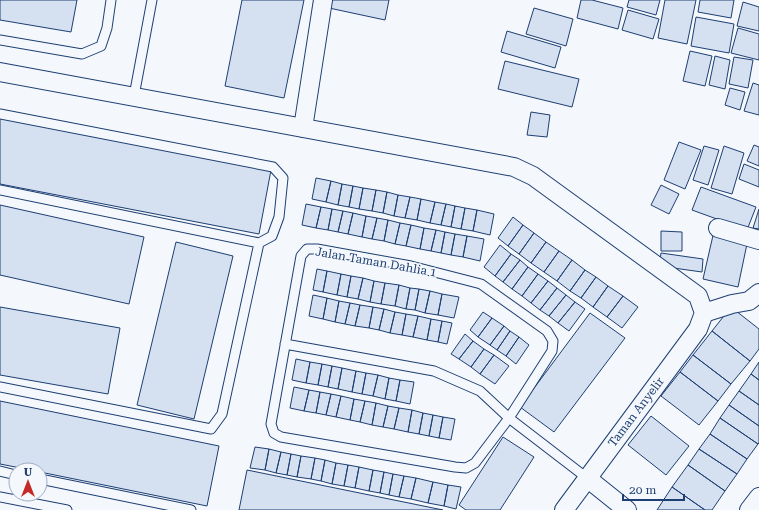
<svg xmlns="http://www.w3.org/2000/svg" width="759" height="510" font-family="'Roboto Serif',serif">
<rect width="100%" height="100%" fill="#f4f7fb"/>
<path fill="#d5e0f0" stroke="#1d3f73" d="M0,0H77L71,32L0,20Z
M242,0H304L284,98L225,86Z
M331,0H389L385,20L329,8Z
M581,0H592L623,8L618,29L577,18Z
M629,0H660L656,15L627,7Z
M665,0H696L687,44L658,38Z
M700,0H734L731,18L698,12Z
M743,2L759,7V31L737,26Z
M534,8L573,19L566,46L526,34Z
M628,10L659,19L653,39L622,30Z
M696,17L734,24L729,53L691,46Z
M738,28L759,34V60L731,53Z
M507,31L561,47L555,68L501,52Z
M690,51L712,56L705,86L683,81Z
M715,56L730,60L725,89L709,85Z
M734,57L753,60L748,88L729,84Z
M505,61L579,79L572,107L498,89Z
M753,83L759,85V115L744,111Z
M730,88L745,92L740,110L725,105Z
M531,112L550,115L547,137L527,135Z
M0,118L271,170L259,234L0,184Z
M679,142L701,150L685,189L664,180Z
M754,145L759,147V166L747,161Z
M704,146L719,150L708,185L693,180Z
M724,146L744,153L732,194L711,188Z
M744,164L759,170V187L739,179Z
M316,178L331,181L326,202L312,199Z
M331,181L342,184L338,205L326,202Z
M342,184L353,186L349,207L338,205Z
M661,185L679,194L669,214L651,205Z
M353,186L363,188L359,209L349,207Z
M701,187L756,207L747,230L692,210Z
M363,188L376,190L372,211L359,209Z
M376,190L387,192L383,213L372,211Z
M387,192L398,195L394,216L383,213Z
M398,195L410,197L405,218L394,216Z
M410,197L421,199L417,220L405,218Z
M421,199L435,202L430,223L417,220Z
M435,202L446,204L441,225L430,223Z
M306,204L321,207L316,228L302,225Z
M446,204L455,206L451,227L441,225Z
M0,205L144,237L129,304L0,275Z
M455,206L465,208L461,229L451,227Z
M321,207L332,209L328,230L316,228Z
M465,208L477,210L473,231L461,229Z
M332,209L343,211L338,232L328,230Z
M759,209V229L753,228Z
M477,210L494,214L490,235L473,231Z
M343,211L353,213L348,234L338,232Z
M353,213L366,216L362,237L348,234Z
M366,216L377,218L372,239L362,237Z
M513,217L523,225L508,246L498,238Z
M377,218L388,220L384,241L372,239Z
M388,220L400,223L395,244L384,241Z
M400,223L411,225L406,246L395,244Z
M411,225L424,228L420,249L406,246Z
M523,225L534,233L519,254L508,246Z
M424,228L436,230L431,251L420,249Z
M436,230L445,232L441,253L431,251Z
M661,231L682,232V251H661Z
M714,231L748,239L738,287L703,279Z
M445,232L455,234L451,255L441,253Z
M534,233L546,242L531,263L519,254Z
M455,234L467,236L463,257L451,255Z
M467,236L484,239L480,261L463,257Z
M176,242L233,256L194,419L137,405Z
M546,242L559,251L544,272L531,263Z
M500,245L511,254L495,276L484,267Z
M559,251L572,260L557,281L544,272Z
M661,253L703,259L702,272L659,266Z
M511,254L520,260L503,282L495,276Z
M520,260L528,267L512,289L503,282Z
M572,260L585,270L570,291L557,281Z
M528,267L538,274L522,296L512,289Z
M317,269L327,271L323,292L313,290Z
M585,270L596,277L581,298L570,291Z
M327,271L341,274L337,295L323,292Z
M341,274L351,276L347,297L337,295Z
M538,274L548,281L531,303L522,296Z
M351,276L363,278L358,299L347,297Z
M596,277L608,286L593,307L581,298Z
M363,278L374,281L370,302L358,299Z
M374,281L385,283L381,304L370,302Z
M548,281L557,288L540,310L531,303Z
M385,283L399,285L395,306L381,304Z
M399,285L410,288L406,309L395,306Z
M608,286L623,296L607,317L593,307Z
M410,288L419,289L415,310L406,309Z
M557,288L566,295L549,316L540,310Z
M419,289L430,291L425,313L415,310Z
M430,291L442,294L438,315L425,313Z
M442,294L459,297L454,318L438,315Z
M313,295L327,298L323,319L309,316Z
M566,295L575,302L558,323L549,316Z
M623,296L638,307L622,328L607,317Z
M327,298L339,301L335,322L323,319Z
M339,301L350,303L345,324L335,322Z
M575,302L585,309L569,331L558,323Z
M350,303L360,305L355,326L345,324Z
M360,305L373,307L369,328L355,326Z
M0,307L120,328L108,394L0,375Z
M373,307L384,309L379,330L369,328Z
M731,307L759,329V349L750,361L712,331Z
M384,309L395,312L390,333L379,330Z
M395,312L406,314L402,335L390,333Z
M483,312L492,318L478,337L470,330Z
M590,313L625,338L554,432L520,407Z
M406,314L418,316L413,337L402,335Z
M418,316L431,319L427,340L413,337Z
M492,318L504,326L490,345L478,337Z
M431,319L442,321L438,342L427,340Z
M442,321L452,323L447,344L438,342Z
M504,326L510,331L497,350L490,345Z
M510,331L519,337L506,356L497,350Z
M712,331L750,361L731,384L693,355Z
M465,334L473,341L459,359L451,354Z
M519,337L529,345L516,364L506,356Z
M473,341L484,349L471,367L459,359Z
M484,349L494,355L480,374L471,367Z
M494,355L509,366L495,384L480,374Z
M693,355L731,384L718,401L680,372Z
M296,359L310,362L306,383L292,380Z
M310,362L322,364L318,385L306,383Z
M759,362V380L751,374Z
M322,364L332,366L328,387L318,385Z
M332,366L342,368L338,389L328,387Z
M342,368L356,371L352,392L338,389Z
M356,371L366,373L362,394L352,392Z
M680,372L718,401L699,425L661,396Z
M366,373L378,375L373,396L362,394Z
M751,374L759,380V405L739,391Z
M378,375L389,378L385,399L373,396Z
M389,378L400,380L396,401L385,399Z
M400,380L414,382L410,404L396,401Z
M294,387L309,390L304,411L290,408Z
M309,390L320,392L316,413L304,411Z
M739,391L759,405V426L729,405Z
M320,392L331,394L326,415L316,413Z
M331,394L341,396L336,417L326,415Z
M341,396L354,399L350,420L336,417Z
M354,399L365,401L360,422L350,420Z
M0,401L219,446L207,506L40,472V470H31L0,464Z
M365,401L376,403L372,425L360,422Z
M376,403L388,406L383,427L372,425Z
M729,405L759,426V443L758,444L720,418Z
M388,406L399,408L394,429L383,427Z
M399,408L412,410L408,432L394,429Z
M412,410L423,413L419,434L408,432Z
M423,413L433,415L429,436L419,434Z
M433,415L443,417L439,438L429,436Z
M651,416L689,446L666,475L628,445Z
M443,417L455,419L451,440L439,438Z
M720,418L758,444L747,459L710,434Z
M710,434L747,459L737,474L699,449Z
M503,437L534,457L500,510H466L459,505Z
M255,447L269,449L265,470L250,468Z
M269,449L281,452L276,473L265,470Z
M699,449L737,474L725,491L688,465Z
M281,452L291,454L287,475L276,473Z
M291,454L301,456L297,477L287,475Z
M301,456L315,458L311,479L297,477Z
M315,458L325,460L321,481L311,479Z
M325,460L336,463L332,484L321,481Z
M336,463L348,465L344,486L332,484Z
M348,465L359,467L355,488L344,486Z
M688,465L725,491L712,510H705L672,487Z
M359,467L373,470L369,491L355,488Z
M247,470L443,510H239Z
M373,470L384,472L380,493L369,491Z
M384,472L393,474L389,495L380,493Z
M393,474L404,476L399,497L389,495Z
M404,476L416,478L411,499L399,497Z
M416,478L433,482L428,503L411,499Z
M433,482L448,485L444,506L428,503Z
M448,485L461,487L456,509L444,506Z
M672,487L705,510H657Z"/>
<g fill="none" stroke-linecap="round" stroke-linejoin="round">
<g stroke="#1d3f73" stroke-width="11">
<path id="lane" d="M0,40L82,54L101,46L107,28L111,0
M134,96L152,0
M0,114L273,167L283,178L279,217L272,236L259,243L222,414L211,429L0,387
M0,190L259,243
M307,249H317L411,266L481,284L547,331L553,341L552,351L509,418L475,463L466,468L455,467L281,437L274,433L271,424L301,256Z
M285,344L434,371L480,391L509,418L587,478
M0,471L16,475
M40,479L191,510
M0,497L67,510"/>
</g>
<g stroke="#1d3f73" stroke-width="20">
<path id="street" d="M0,72L514,167L533,176L698,296L704,313
M303,128L323,0
M718,228L759,240
M704,313L732,304L749,301L759,293
M587,478L627,510
M564,510L698,329L704,313
M749,510L759,497"/>
</g>
<use href="#lane" stroke="#f4f7fb" stroke-width="9"/>
<use href="#street" stroke="#f4f7fb" stroke-width="18"/>
</g>
<g text-anchor="middle" dominant-baseline="central" stroke-width="3" stroke-linejoin="round" paint-order="stroke">
<g font-size="12" fill="#1d3f73" stroke="#f4f7fb">
<text transform="translate(376 262) rotate(10)">Jalan Taman Dahlia 1</text>
<text transform="translate(636 412) rotate(-53)">Taman Anyelir</text>
</g>
</g>
<g transform="translate(28 482)"><circle r="19" fill="#f4f7fb" stroke="#9eadc5"/>
<path d="M0-3L7 15L0 10L-7 15Z" fill="#c62828"/>
<text y="-6" font-size="11" font-weight="bold" text-anchor="middle" fill="#1d3f73">U</text>
</g>
<path d="M623 494v6h61v-6" fill="none" stroke="#1d3f73" stroke-width="2"/>
<text x="629" y="494" font-size="12" fill="#1d3f73" stroke="#f4f7fb" stroke-width="3" paint-order="stroke">20 m</text>
</svg>
